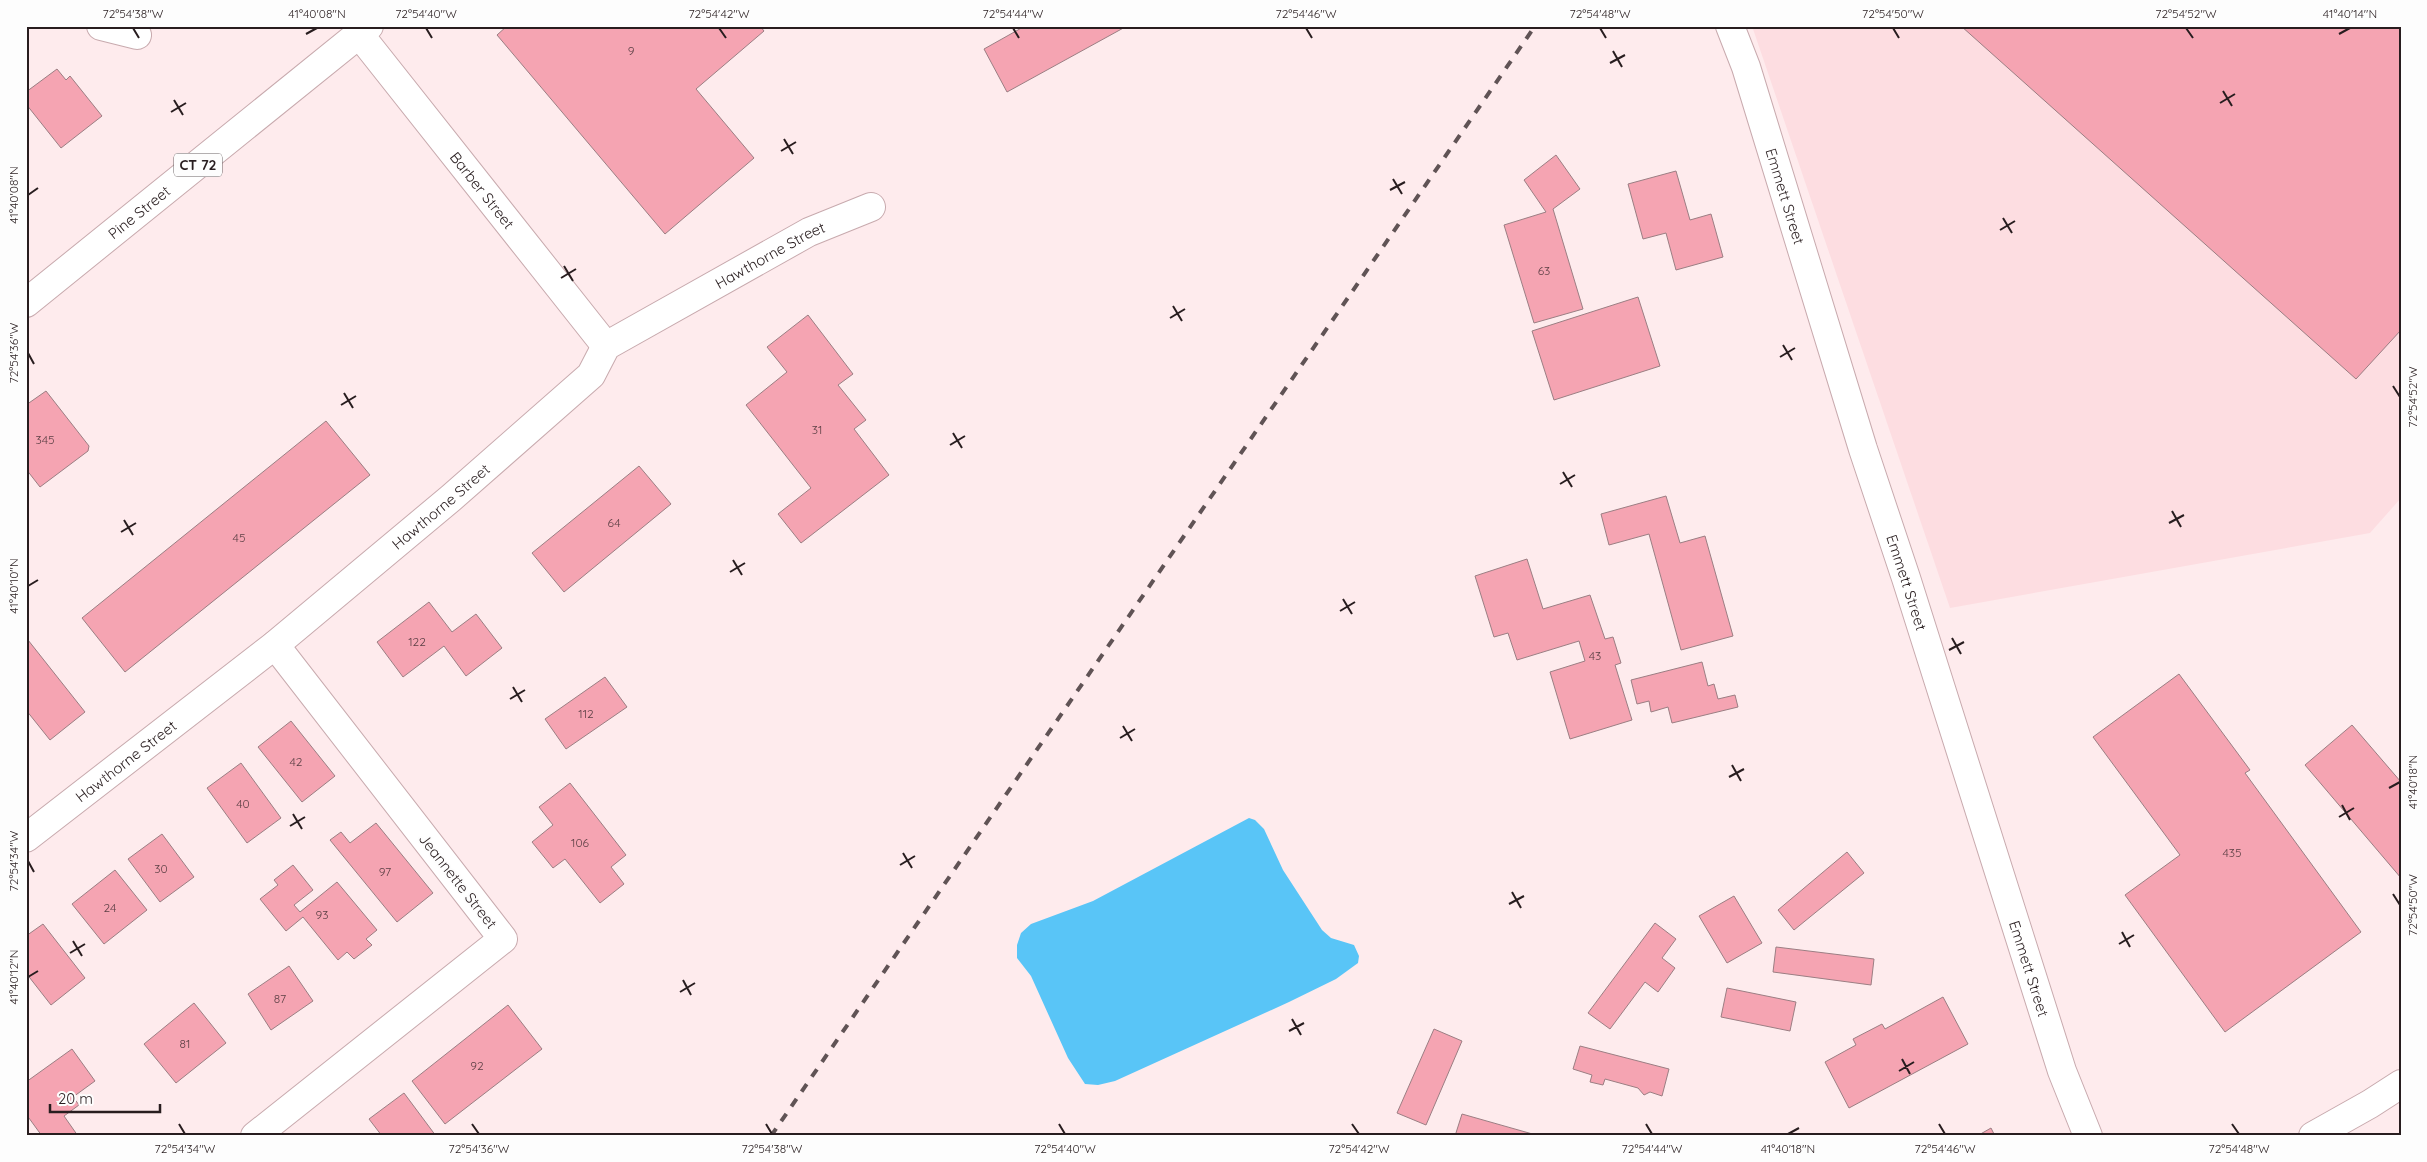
<svg xmlns="http://www.w3.org/2000/svg" width="2427" height="1162" font-family="Quicksand,sans-serif">
<rect width="100%" height="100%" fill="#feebed"/>
<path fill="#fddde1" d="M1752,26H2401V498L2370,533L1950,608Z"/>
<path fill="#59c5f7" d="M1249,818L1255,820L1264,829L1283,870L1322,930L1331,938L1354,945L1359,956L1358,963L1336,979L1289,1002L1115,1081L1098,1085L1085,1084L1068,1058L1031,976L1017,958V945L1021,933L1031,924L1093,901Z"/>
<path fill="#f5a4b2" stroke="#9b7e83" d="M507,26H760L764,31L696,89L754,158L665,234L497,35Z
M1025,26H1127L1007,92L984,49Z
M1961,26H2401V330L2356,379Z
M57,69L66,80L70,76L102,116L61,148L26,104V92Z
M1556,155L1580,189L1553,209L1583,309L1534,323L1504,225L1546,212L1524,180Z
M1676,171L1690,220L1711,214L1723,257L1676,270L1666,233L1643,239L1628,184Z
M1638,297L1660,366L1554,400L1532,331Z
M808,315L853,374L838,385L866,420L854,429L889,475L801,543L778,514L811,488L746,405L787,372L767,347Z
M46,391L89,446L88,451L40,487L26,469V405Z
M326,421L370,475L125,672L82,618Z
M639,466L671,504L564,592L532,553Z
M1666,496L1680,543L1705,536L1733,636L1681,650L1649,534L1609,545L1601,514Z
M1527,559L1543,609L1590,595L1605,639L1613,637L1621,663L1615,665L1632,720L1570,739L1550,672L1585,661L1579,641L1517,660L1508,633L1494,637L1475,576Z
M429,602L452,632L476,614L502,648L466,676L444,646L403,677L377,642Z
M28,640L85,712L50,740L26,710Z
M1702,662L1708,686L1714,684L1718,699L1735,695L1738,707L1672,723L1668,707L1651,712L1649,701L1637,704L1631,680Z
M2179,674L2250,770L2245,773L2361,932L2225,1032L2125,895L2180,855L2093,737Z
M605,677L627,707L566,749L545,719Z
M291,721L335,776L302,802L258,747Z
M2352,725L2401,782V878L2305,765Z
M241,763L281,818L247,843L207,788Z
M570,783L626,855L611,867L624,884L600,903L565,859L553,868L532,842L553,825L539,807Z
M376,823L433,893L397,922L330,840L341,832L350,843Z
M162,834L194,877L160,902L128,859Z
M1847,852L1864,873L1794,930L1778,910Z
M293,865L313,890L294,905L300,912L337,882L377,930L366,939L372,945L354,959L347,952L338,960L303,917L286,931L260,899L278,885L274,880Z
M115,870L147,910L104,944L72,904Z
M1734,896L1762,943L1727,963L1699,916Z
M1655,923L1676,939L1662,958L1675,968L1658,992L1645,982L1610,1029L1588,1013Z
M43,924L85,978L51,1005L26,973V936Z
M1776,947L1874,959L1871,985L1773,972Z
M289,966L313,1001L271,1030L248,994Z
M1727,988L1796,1002L1790,1031L1721,1017Z
M1943,997L1968,1044L1849,1108L1825,1062L1856,1045L1853,1039L1882,1024L1885,1029Z
M194,1003L226,1043L176,1083L144,1044Z
M508,1005L542,1049L445,1124L412,1081Z
M1434,1029L1462,1041L1426,1125L1397,1113Z
M1580,1046L1669,1069L1662,1096L1650,1092L1644,1095L1638,1088L1605,1079L1603,1085L1590,1082L1592,1075L1573,1069Z
M72,1049L95,1081L73,1097L79,1105L64,1116L78,1136H42L26,1114V1082Z
M404,1093L436,1136H382L369,1119Z
M1462,1114L1536,1135L1455,1136Z
M1991,1128L1995,1136H1977Z"/>
<g fill="none" stroke-linecap="round" stroke-linejoin="round">
<g stroke="#c8aaae" stroke-width="30">
<g id="minor">
<path d="M101,26L137,35"/>
<path id="s1" d="M1730,26L1746,67L1863,449L1906,578L2062,1071L2088,1136"/>
<path id="s2" d="M359,34L606,346"/>
<path id="s3" d="M26,838L275,645L451,498L591,375L606,346L809,232L871,207"/>
<path d="M255,1136L503,939L275,645"/>
</g>
</g>
<g stroke="#c8aaae" stroke-width="30">
<path id="secondary" d="M2313,1136L2370,1104L2401,1084"/>
</g>
<g stroke="#c8aaae" stroke-width="30">
<g id="trunk">
<path id="s4" d="M26,303L369,26"/>
</g>
</g>
<use href="#minor" stroke="#fff" stroke-width="28"/>
<use href="#secondary" stroke="#fff" stroke-width="28"/>
<use href="#trunk" stroke="#fff" stroke-width="28"/>
<path stroke="#605355" stroke-width="4" stroke-dasharray="9 9" stroke-linecap="butt" d="M771,1136L1535,26"/>
</g>
<path fill="none" stroke="#281d1f" stroke-width="2" d="M133,28L139,38M426,28L432,38M719,28L726,38M1013,28L1019,38M1306,28L1312,38M1600,28L1606,38M1893,28L1899,38M2186,28L2193,38M306,34L317,28M2339,34L2350,28M1613,51L1622,67M1610,63L1625,55M2223,91L2232,106M174,100L183,115M2220,103L2235,94M171,112L186,103M784,139L793,154M781,151L796,142M1393,179L1402,194M1390,190L1405,182M28,195L38,188M2003,218L2012,233M2000,230L2015,221M564,266L573,281M561,278L576,269M1173,306L1182,321M1170,318L1185,309M1783,345L1792,360M28,353L34,364M1780,357L1795,348M2393,386L2400,397M344,393L353,408M341,405L356,396M953,433L962,448M950,445L965,436M1563,472L1572,487M1560,484L1575,475M2172,511L2181,527M124,520L133,535M2169,523L2184,515M121,532L136,523M733,560L742,575M730,572L745,563M28,586L38,580M1343,599L1352,614M1340,611L1355,602M1952,638L1961,654M1949,650L1964,642M513,687L522,702M510,699L525,690M1123,726L1132,741M1120,738L1135,729M1732,765L1741,781M1729,777L1744,769M2389,788L2400,782M2342,805L2350,820M293,814L302,829M2339,817L2354,808M290,826L305,817M903,853L912,868M28,861L34,872M900,865L915,856M1512,892L1521,908M2393,894L2400,905M1509,904L1524,896M2122,932L2130,947M73,941L82,956M2119,944L2134,935M70,953L85,944M28,977L38,971M683,980L691,995M680,992L695,983M1292,1019L1301,1035M1289,1031L1304,1023M1902,1059L1910,1074M1899,1071L1914,1062M179,1124L185,1134M472,1124L479,1134M766,1124L772,1134M1059,1124L1065,1134M1352,1124L1359,1134M1646,1124L1652,1134M1939,1124L1945,1134M2232,1124L2239,1134M1788,1134L1799,1128"/>
<g text-anchor="middle" dominant-baseline="central" stroke-width="4" stroke-linejoin="round" paint-order="stroke">
<g font-size="12" fill="#5b3f44">
<text x="631" y="50">9</text>
<text x="1544" y="270">63</text>
<text x="817" y="429">31</text>
<text x="45" y="439">345</text>
<text x="614" y="522">64</text>
<text x="239" y="537">45</text>
<text x="417" y="641">122</text>
<text x="1595" y="655">43</text>
<text x="586" y="713">112</text>
<text x="296" y="761">42</text>
<text x="243" y="803">40</text>
<text x="580" y="842">106</text>
<text x="2232" y="852">435</text>
<text x="161" y="868">30</text>
<text x="385" y="871">97</text>
<text x="110" y="907">24</text>
<text x="322" y="914">93</text>
<text x="280" y="998">87</text>
<text x="185" y="1043">81</text>
<text x="477" y="1065">92</text>
</g>
<rect fill="#fdfdfd" stroke="#686062" stroke-width="1" x="174" y="153.5" width="48" height="23" rx="4"/>
<g font-size="14" font-weight="bold" fill="#281d1f">
<text x="198" y="165">CT 72</text>
</g>
<g font-size="15" fill="#281d1f" stroke="#fdfdfd">
<text stroke="none"><textPath href="#s2" startOffset="199">Barber Street</textPath></text>
<text stroke="none"><textPath href="#s1" startOffset="179">Emmett Street</textPath></text>
<text stroke="none"><textPath href="#s4" startOffset="145">Pine Street</textPath></text>
<text stroke="none"><textPath href="#s3" startOffset="951">Hawthorne Street</textPath></text>
<text stroke="none"><textPath href="#s3" startOffset="531">Hawthorne Street</textPath></text>
<text stroke="none"><textPath href="#s1" startOffset="584">Emmett Street</textPath></text>
<text stroke="none"><textPath href="#s3" startOffset="126">Hawthorne Street</textPath></text>
<text transform="translate(458 881) rotate(52)">Jeannette Street</text>
<text stroke="none"><textPath href="#s1" startOffset="989">Emmett Street</textPath></text>
</g>
</g>
<rect width="2427" height="1162" fill="none" stroke="#fdfdfd" stroke-width="55"/>
<path d="M50 1104v8h110v-8" fill="none" stroke="#281d1f" stroke-width="2.5"/>
<text x="58" y="1104" font-size="15" fill="#281d1f" stroke="#fdfdfd" stroke-width="4" paint-order="stroke">20 m</text>
<rect x="28" y="28" width="2372" height="1106" fill="none" stroke="#281d1f" stroke-width="2"/>
<g font-size="12" text-anchor="middle" fill="#281d1f">
<text x="133" y="18">72°54'38"W</text>
<text x="317" y="18">41°40'08"N</text>
<text x="426" y="18">72°54'40"W</text>
<text x="719" y="18">72°54'42"W</text>
<text x="1013" y="18">72°54'44"W</text>
<text x="1306" y="18">72°54'46"W</text>
<text x="1600" y="18">72°54'48"W</text>
<text x="1893" y="18">72°54'50"W</text>
<text x="2186" y="18">72°54'52"W</text>
<text x="2350" y="18">41°40'14"N</text>
<text transform="translate(14 195) rotate(-90)" y="4">41°40'08"N</text>
<text transform="translate(14 353) rotate(-90)" y="4">72°54'36"W</text>
<text transform="translate(2413 397) rotate(-90)" y="4">72°54'52"W</text>
<text transform="translate(14 586) rotate(-90)" y="4">41°40'10"N</text>
<text transform="translate(2413 782) rotate(-90)" y="4">41°40'18"N</text>
<text transform="translate(14 861) rotate(-90)" y="4">72°54'34"W</text>
<text transform="translate(2413 905) rotate(-90)" y="4">72°54'50"W</text>
<text transform="translate(14 977) rotate(-90)" y="4">41°40'12"N</text>
<text x="185" y="1153">72°54'34"W</text>
<text x="479" y="1153">72°54'36"W</text>
<text x="772" y="1153">72°54'38"W</text>
<text x="1065" y="1153">72°54'40"W</text>
<text x="1359" y="1153">72°54'42"W</text>
<text x="1652" y="1153">72°54'44"W</text>
<text x="1788" y="1153">41°40'18"N</text>
<text x="1945" y="1153">72°54'46"W</text>
<text x="2239" y="1153">72°54'48"W</text>
</g>
</svg>
